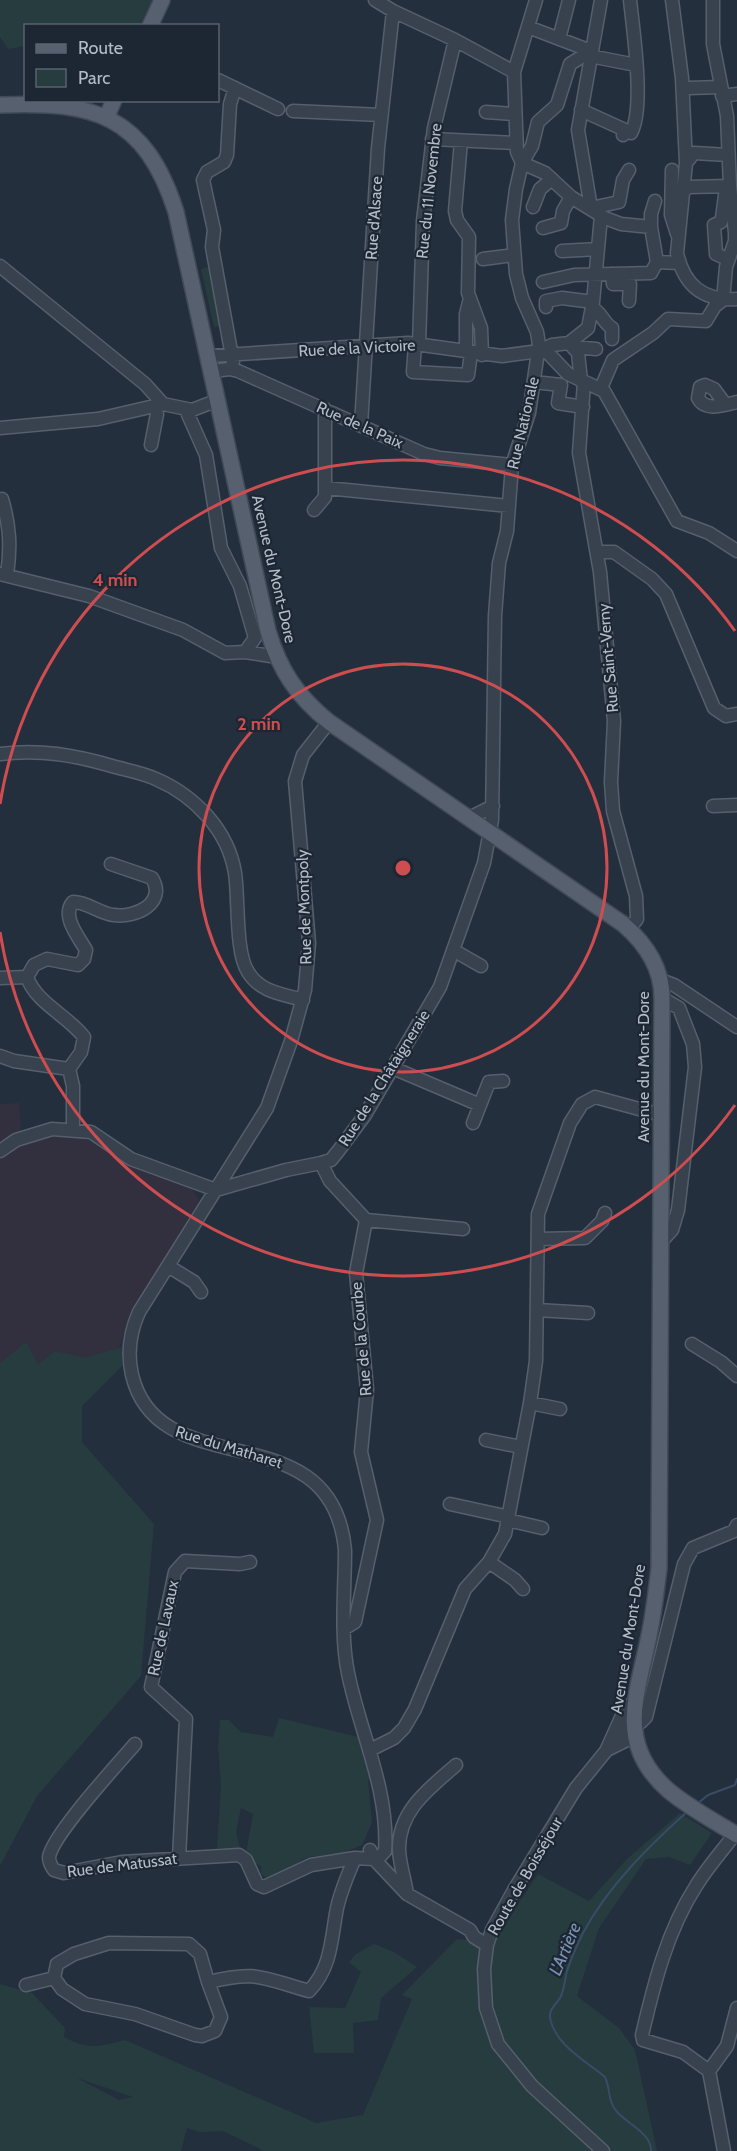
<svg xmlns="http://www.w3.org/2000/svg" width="737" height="2151" font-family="Cabin,sans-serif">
<rect width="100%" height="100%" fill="#242f3e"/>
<path fill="#32303f" d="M19,1103L21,1132L45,1136L69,1134L103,1145L130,1165L191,1188L200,1201L129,1317L119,1349L101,1361L0,1368V1104Z"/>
<path fill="#263c3f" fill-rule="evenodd" d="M0,0H153L140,25L26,26L25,46L8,49L0,37Z
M214,265L227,326L214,327L201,269Z
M26,1342L38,1364L55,1351L86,1358L122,1347V1366L82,1406V1442L154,1524L141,1676L37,1796L0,1866V1363Z
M279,1718L359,1737L371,1778L368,1780L372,1823L362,1845L343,1853L308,1857L268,1879L261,1874V1866L254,1863L246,1853L253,1814L241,1808L236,1832L240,1848H217L221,1786L218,1745L220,1720H229L241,1732L273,1737Z
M680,1813L712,1833L690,1865L669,1857L646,1859L599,1928L577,1996L619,2028L635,2050L657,2151H264L223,2131L200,2132L187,2128L181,2151H0V1984L32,1993L65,2028L64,2037C89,2050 98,2047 125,2040L316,2123L363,2115L412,1999L402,1995L457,1939L493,1942L538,1874L589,1901L627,1859ZM77,2078L133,2097L119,2100Z
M374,1944L394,1952L417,1967L381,1998L378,2020L353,2023L354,2053H314L309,2007L345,2008L361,1972L349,1962L356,1954Z"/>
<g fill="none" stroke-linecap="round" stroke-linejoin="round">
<path stroke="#394c67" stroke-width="2" d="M697,1804L708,1795L735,1785L737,1779
M651,2151C652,2134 628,2124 617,2112C607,2100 611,2090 605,2077C586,2061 555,2045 550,2018C549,2008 556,2005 560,1998C564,1991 565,1979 567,1971C571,1959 577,1945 583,1933C608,1886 649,1846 688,1811"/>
<g stroke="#565f6c" stroke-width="15">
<path id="minor" d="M375,0L393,11L455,40L514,72
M672,0L682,78L686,163L677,253C684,286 704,301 737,299
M713,0V44L727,116L730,186L735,233V241L726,267L723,300
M528,27L591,51
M559,39L569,0
M590,56L636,65
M218,80L278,109
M689,88L720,87
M722,96L737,94
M581,110L625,130
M293,111L381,115
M486,112L514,114
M623,135L625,130L631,133C645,108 633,29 630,0
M432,139L516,143
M461,141L455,211L457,220L469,237L468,293L481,328L482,355
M522,163L545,173L571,197L605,218L621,224L651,227L657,262L679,263
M522,163L517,152L514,72L536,0
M686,163L694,153L728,155
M672,170L671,215L677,234
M726,188L722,218L721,222L714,225L716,254L727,259
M683,192L688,187L730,186
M533,207L540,189L552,179
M591,208L578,130L601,0
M591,208L619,202L623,180L629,170
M651,227V214L655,201
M543,228L561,223L563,211L571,197
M562,251L598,249
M483,259L514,255
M0,266L145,384L163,404
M612,274L613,284H630L629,301
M543,282L574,275L651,273L657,262
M546,307V301L562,298L593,302
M592,308C601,311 603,323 612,328V339
M569,343L578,353L581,381
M415,344L413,372L468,375L471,353
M419,345L423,221L434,128L455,40
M574,347L596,349
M539,351L552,345L569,343L588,328L593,302L601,216
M466,352V314L469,302
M210,356L408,343L502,356L539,351L548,353L568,374L604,391L677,521L709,533L737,551
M233,362L212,247L214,230L203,180L207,172L224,162L227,155L230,104L235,88
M213,371L230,369L238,371L424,454L440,458L512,465
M534,382L561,385L558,403L583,407
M584,382L579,453L600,572L614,721L611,782L613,811L636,896L637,919L629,929
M601,388L613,360L653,333L668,319L706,321L715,306L723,300
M725,404L714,389L705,385L700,387L698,398C705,412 724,405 737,402
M186,410L206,455L221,548L240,586L255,638L245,652
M361,425L378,148L393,11
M0,428L98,419L163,404L192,410L218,400
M151,445L157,414L155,405
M326,488L509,506
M2,499C10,526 11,547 7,575
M314,510L325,497V409
M598,552H614L652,579L666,594L714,708L726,716L737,714
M0,574L89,596L183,630L225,653L245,652L277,657
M329,722L303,755L295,781L309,943L305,990L291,1041L267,1108L139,1312C130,1332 127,1353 132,1375C159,1488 332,1409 345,1550C345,1590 340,1634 348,1673C360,1733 389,1789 385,1851L376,1861
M0,754C40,749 74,755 112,766C126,770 143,773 156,779C195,796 228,830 235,873C239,899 235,952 248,972C260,992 282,994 303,1000
M713,806L737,805
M469,818L493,806
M453,950L481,966
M0,978L27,977
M661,980L674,985L737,1027
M0,1056L14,1061L69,1069
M393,1068L480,1105
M473,1123L489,1082L503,1081
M73,1129V1086L69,1069L81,1052L84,1037C67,1015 36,1003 27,977L34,965L47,959L78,965L84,959L86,950C78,936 61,916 73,902C88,902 100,914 114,915C136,918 167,903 152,878L111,864
M0,1151L16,1140L52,1129L91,1132L131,1159L216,1190L286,1170L321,1163L331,1160L339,1150L365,1115L440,987L484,863L492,820L495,616L499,563L507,531L512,465L529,413L539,345L537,332L522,298L516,274L512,220L516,189L522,163L532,146L538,122L557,105L570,64L591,51
M321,1163L330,1181L366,1220L356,1273L367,1390L361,1452L377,1520L355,1622L345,1628
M366,1220L463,1229
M538,1239L585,1238L602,1221L605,1213
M661,1242L672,1230L678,1210L695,1067L693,1044L679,1008L662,998
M168,1266L194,1282L201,1292
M537,1310L588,1313
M692,1344L721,1362L737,1376
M530,1403L560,1409
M486,1440L521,1447
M450,1504L509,1517
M508,1520L542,1528
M489,1562L505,1534L530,1403L536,1361L538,1214L570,1123L582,1104L595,1097L661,1115
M616,1732L641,1722L646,1717L684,1564L693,1548L734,1531L737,1525
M135,1744C117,1765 53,1834 49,1857C49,1863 51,1866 54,1870L64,1873L122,1862L239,1855L246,1860L257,1884L264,1887L311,1865L355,1858L374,1859
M370,1750L394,1738L404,1728L415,1709L465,1589L489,1562L515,1580L523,1589
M607,1750L635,1736
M370,1850L374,1859L407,1894L470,1930L474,1937L487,1945
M179,1858L186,1719L151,1687L175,1572L185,1561L240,1564L250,1562
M407,1894C405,1879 399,1863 399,1848C399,1810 430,1788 456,1765
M54,1978L62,1989L85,2004L135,2014L195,2035L202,2036L215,2031L221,2017L208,1982C258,1970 262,1978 309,1991C332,1967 331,1939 337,1908C341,1890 348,1874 355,1858
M26,1985L54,1978L57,1964L74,1954L109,1943L189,1944L200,1954L208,1982
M709,2071L683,2052L643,2040L642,2035C654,1984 667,1931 696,1886C707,1868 722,1851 735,1834
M603,2151L532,2086L498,2044L486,2008L484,1969L487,1945L492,1930L514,1890L576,1788L606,1751L625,1709L634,1702
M724,2151L709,2071L727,2046L737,2008"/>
</g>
<g stroke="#414a57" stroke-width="18">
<path id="major" d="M150,26L162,0
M0,105C94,101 145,115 176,212L268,631C280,671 297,696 329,722L623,924C645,943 662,968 662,998L659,1568C656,1594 653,1620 647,1645C635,1700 618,1746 668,1790C688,1807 714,1821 737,1835
M107,116L114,100"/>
</g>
<use href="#minor" stroke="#38414e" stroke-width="12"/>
<use href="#major" stroke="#56606e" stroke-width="15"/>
</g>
<g fill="none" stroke="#ce4d50" stroke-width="3">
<circle cx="403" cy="868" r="204"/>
<path d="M735 1105A408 408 0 0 1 0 932M0 804A408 408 0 0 1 735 631"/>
</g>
<g text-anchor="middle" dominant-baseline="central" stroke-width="4.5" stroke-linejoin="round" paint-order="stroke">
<g font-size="16" fill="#b4bcc9" stroke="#1d2633">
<text transform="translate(429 191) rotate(-84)">Rue du 11 Novembre</text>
<text transform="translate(374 218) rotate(-86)">Rue d'Alsace</text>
<text transform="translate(357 348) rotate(-3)">Rue de la Victoire</text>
<text transform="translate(523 423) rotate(-77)">Rue Nationale</text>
<text transform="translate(360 425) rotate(24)">Rue de la Paix</text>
<text transform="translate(274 569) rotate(77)">Avenue du Mont-Dore</text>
<text transform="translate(608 658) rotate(-95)">Rue Saint-Verny</text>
<text transform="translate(304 907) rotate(-92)">Rue de Montpoly</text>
<text transform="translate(643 1067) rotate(-90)">Avenue du Mont-Dore</text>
<text transform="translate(384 1078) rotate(-58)">Rue de la Châtaigneraie</text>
<text transform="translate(361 1339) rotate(-95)">Rue de la Courbe</text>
<text transform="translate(229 1447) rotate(17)">Rue du Matharet</text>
<text transform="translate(163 1628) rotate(-78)">Rue de Lavaux</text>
<text transform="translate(628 1639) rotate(-81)">Avenue du Mont-Dore</text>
<text transform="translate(122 1865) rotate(-7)">Rue de Matussat</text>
<text transform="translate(525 1876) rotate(-60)">Route de Boisséjour</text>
</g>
<g font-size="18" font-style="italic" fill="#7c92b1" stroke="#1d2633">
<text transform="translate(565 1949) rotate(-67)">L'Artière</text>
</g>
</g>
<circle cx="403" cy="868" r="9" fill="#ce4d50" stroke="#1d2633" stroke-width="3"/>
<g font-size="18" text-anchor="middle" font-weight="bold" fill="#ce4d50" stroke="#1d2633" stroke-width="4.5" stroke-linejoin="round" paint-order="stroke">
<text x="115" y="586">4 min</text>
<text x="259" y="730">2 min</text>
</g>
<rect x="24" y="24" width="195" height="78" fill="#1d2633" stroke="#59626f" stroke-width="1.5"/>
<rect x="36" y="44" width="30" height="9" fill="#56606e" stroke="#59626f" stroke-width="1.5"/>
<text x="78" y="54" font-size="18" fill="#b4bcc9">Route</text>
<rect x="36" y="69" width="30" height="18" fill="#263c3f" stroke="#59626f" stroke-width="1.5"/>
<text x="78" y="84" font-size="18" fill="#b4bcc9">Parc</text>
</svg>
